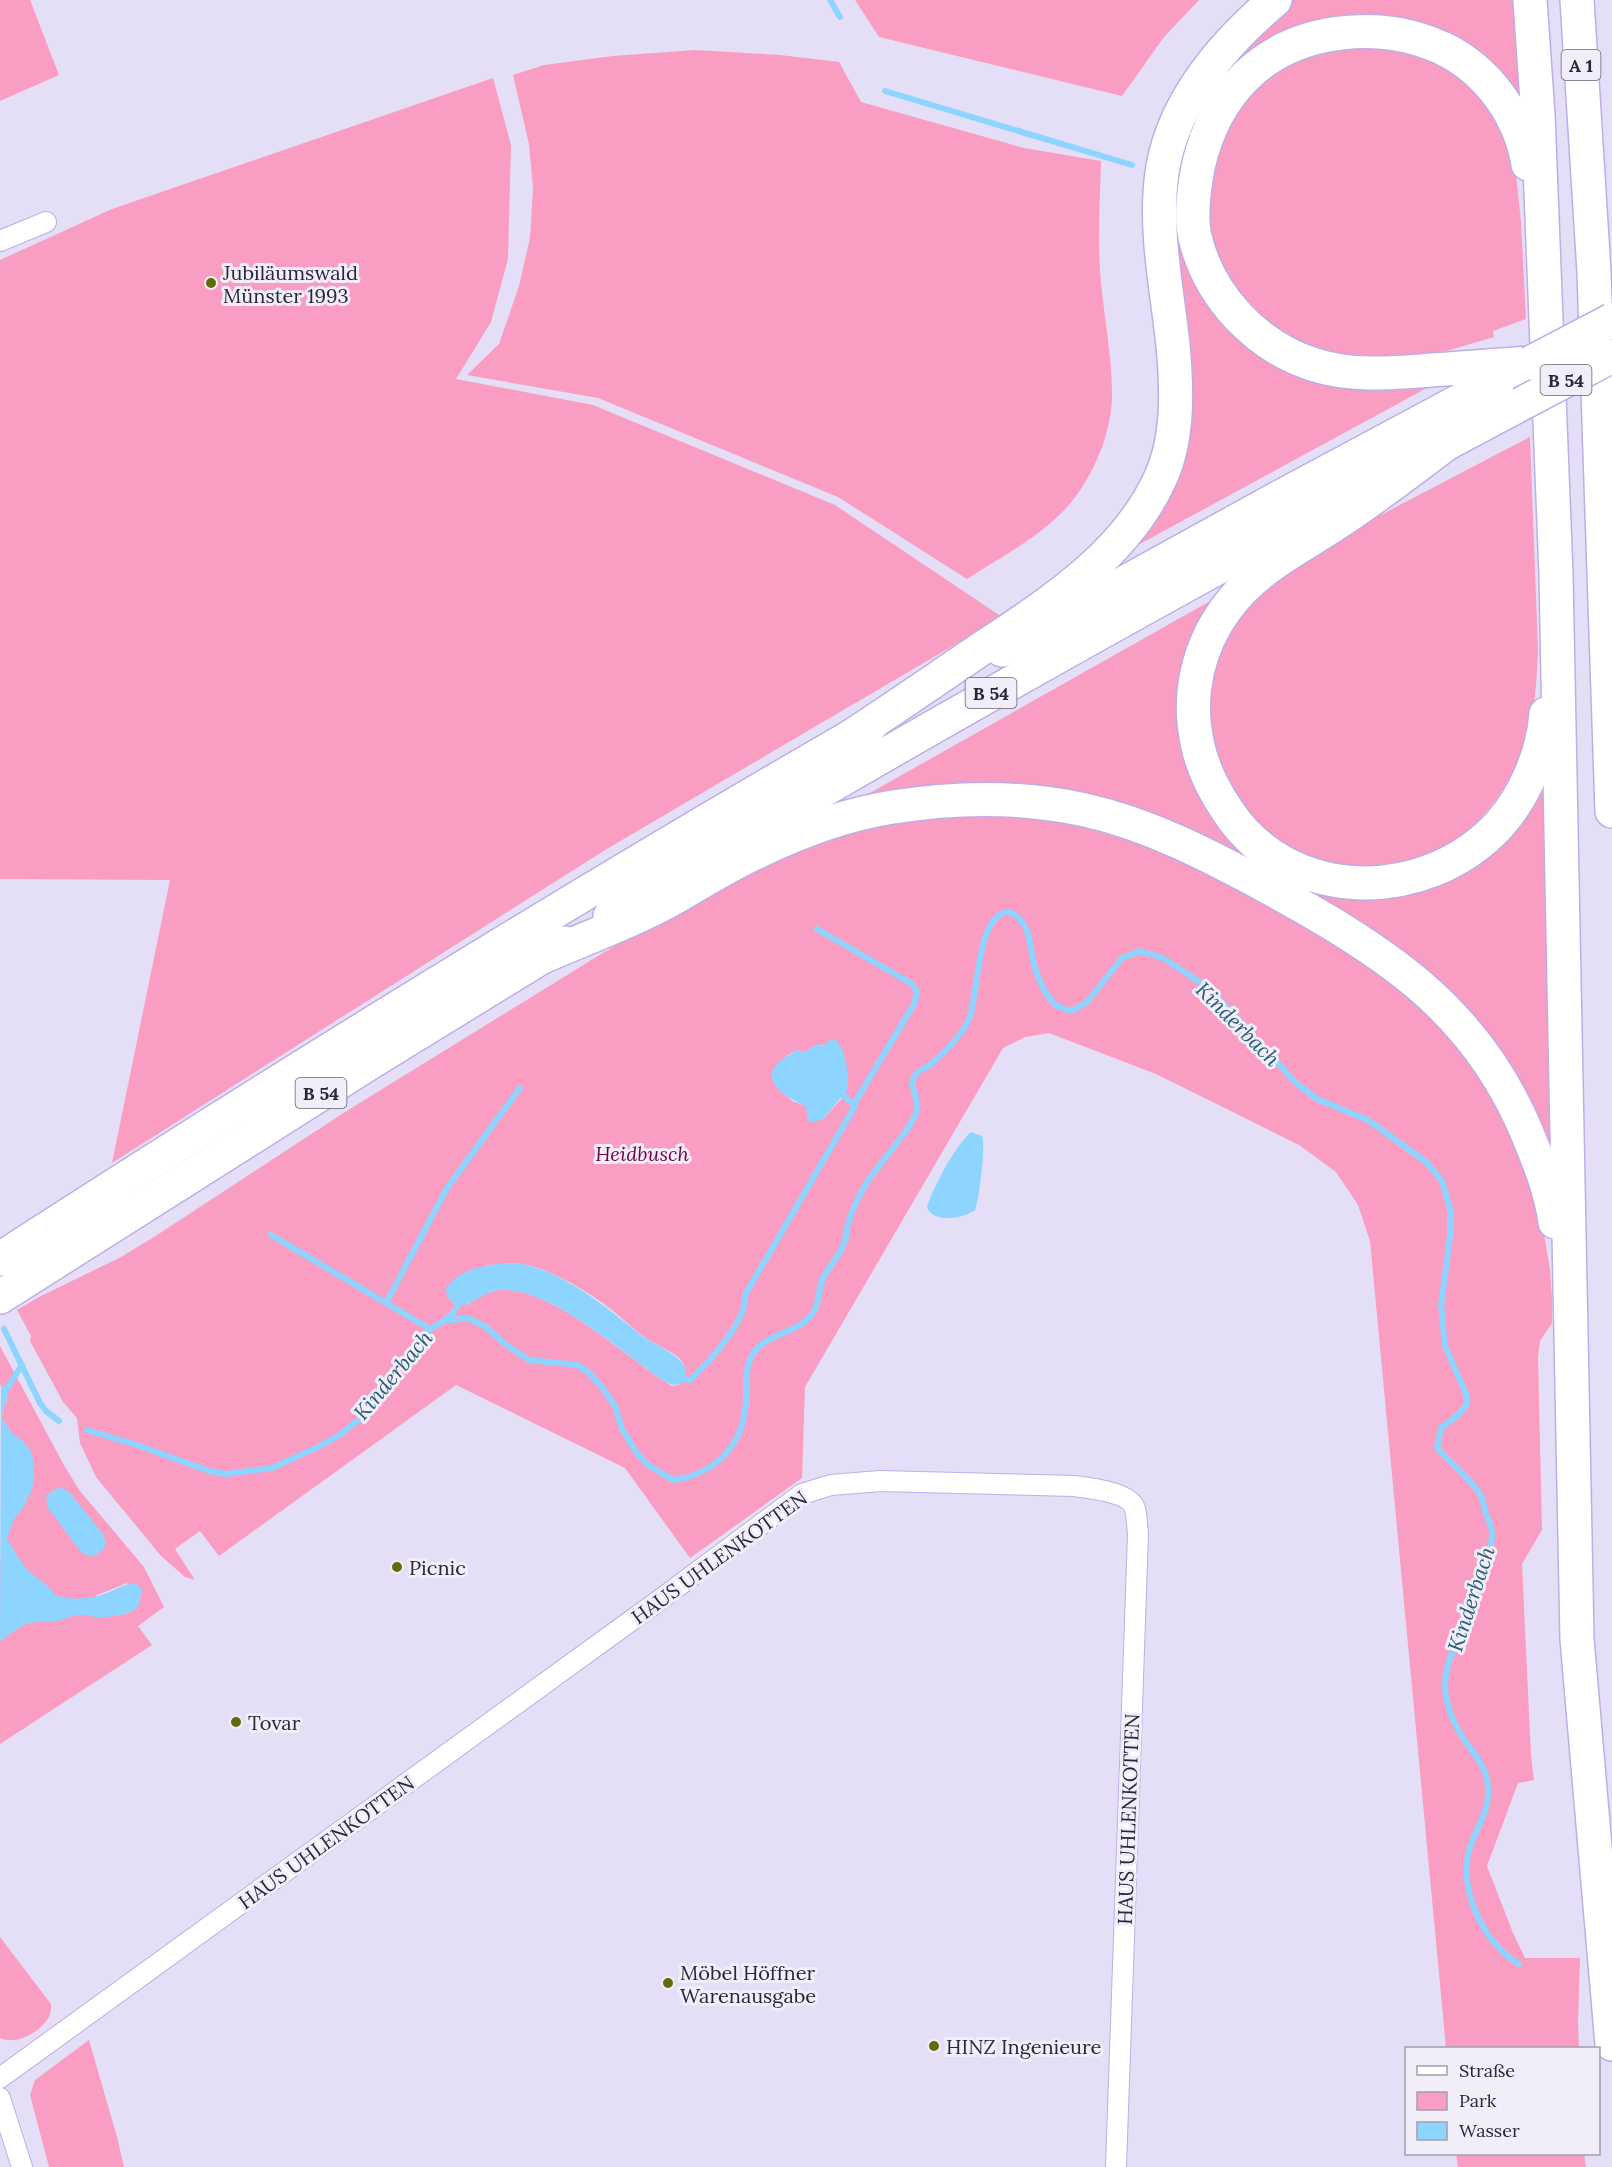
<svg xmlns="http://www.w3.org/2000/svg" width="1612" height="2167" font-family="Lora,serif">
<rect width="100%" height="100%" fill="#e4dff6"/>
<path fill="#fa9dc2" fill-rule="evenodd" d="M0,0H30L59,75L0,101Z
M855,0H1199L1164,37L1122,96L879,37Z
M1290,0H1516L1523,110L1503,82L1330,22L1190,143L1229,325L1426,385L1425,389L1138,545L1158,516L1170,190L1202,95Z
M1347,45L1414,51L1456,74L1475,91L1501,126L1515,164L1521,222L1526,319L1493,331L1494,337L1450,350L1398,360L1315,352L1260,320L1229,283L1210,235L1207,197L1220,142L1244,100L1271,75L1308,54Z
M695,50L780,55L839,62L861,102L1024,148L1101,161C1100,197 1098,234 1100,271C1103,312 1112,353 1112,394C1112,433 1093,478 1067,507C1040,537 1001,557 967,579L838,497L598,398L467,375L499,344L519,286L530,238L533,188L529,144L513,75L544,65L613,56Z
M493,78L511,145L508,259L491,322L456,379L593,405L835,505L1002,617L605,850L112,1163L170,880L0,879V260L112,209Z
M1530,437L1538,651C1537,672 1536,694 1532,716C1517,787 1470,852 1395,864C1365,869 1335,868 1306,857C1286,848 1268,834 1254,818C1248,811 1239,803 1234,795C1228,788 1226,777 1222,768C1197,709 1213,647 1254,600C1289,560 1346,533 1392,509C1438,485 1484,461 1530,437Z
M1212,600L1215,601L1193,651L1231,834L1407,889L1545,767L1556,1161L1474,1032L1176,831L861,798Z
M1021,816L1082,827L1113,836L1151,848L1186,864L1269,907L1378,972L1432,1017L1480,1074L1516,1141L1541,1217L1550,1269L1552,1299V1323L1540,1341L1538,1357L1542,1530L1522,1564L1531,1756L1534,1780L1518,1783L1487,1866L1513,1933L1525,1958H1580L1578,2023L1579,2048H1446L1370,1241L1358,1205L1336,1172L1299,1145L1156,1074L1049,1033L1025,1037L1003,1048L805,1387L802,1478L690,1558L625,1468L456,1385L219,1556L200,1531L175,1549L195,1580L185,1577L161,1556L96,1477L80,1443L77,1418L63,1402L30,1341L31,1336L17,1310L39,1297L121,1257L154,1237L345,1112L593,959L658,920L767,861L854,831L924,817ZM827,1044L845,1059L844,1096L823,1119L808,1113L806,1106L792,1101L776,1085L787,1056L796,1050L806,1052L812,1047ZM517,1263C548,1268 579,1286 604,1304C619,1315 632,1328 647,1339C657,1346 679,1353 684,1365C688,1373 684,1380 679,1385L672,1386L664,1381C624,1355 548,1285 500,1290C487,1291 477,1299 466,1305V1272L489,1265Z
M0,1346L65,1467L80,1491L144,1567L164,1607L138,1626L152,1645L0,1744V1560L7,1539L2,1418L3,1409L8,1398L0,1385ZM127,1583L133,1611L122,1615L95,1596Z
M0,1937L51,2004C51,2007 51,2011 50,2014C44,2031 16,2046 0,2038Z
M89,2040L117,2137L124,2167H49L30,2095L35,2080Z
M1456,2154H1584L1586,2167H1458Z"/>
<path fill="#8dd5ff" d="M835,1039C847,1051 848,1073 848,1089L823,1119L811,1123L808,1120L806,1106C793,1101 760,1084 776,1065C781,1058 790,1056 796,1050L806,1052L816,1044L822,1046L830,1040Z
M971,1132L982,1136C986,1143 979,1201 975,1210C964,1218 935,1224 927,1208C932,1188 956,1145 971,1132Z
M517,1263C567,1272 606,1308 644,1337C655,1345 685,1357 686,1371C686,1387 674,1387 664,1381C624,1354 549,1286 500,1290C484,1291 473,1305 458,1306L449,1299L445,1290C460,1266 491,1264 517,1263Z
M1,1384L7,1388L8,1398L3,1409L2,1418L12,1433L23,1441L30,1450L33,1460L34,1479L31,1492L23,1508L14,1519L7,1539C14,1549 19,1560 27,1569C35,1579 49,1583 55,1595C70,1600 88,1600 104,1594C116,1590 123,1583 136,1584L142,1589L139,1604L133,1611L122,1615L98,1618L87,1615H76L58,1621L37,1622L23,1625L0,1641Z
M63,1488L70,1493L103,1534L106,1544C100,1555 91,1560 81,1552L48,1508L46,1496L55,1489Z"/>
<g fill="none" stroke-linecap="round" stroke-linejoin="round">
<path stroke="#8dd5ff" stroke-width="6" d="M830,0L840,17
M885,91L1132,165
M817,929L912,984L917,991L914,1004L854,1104
M271,1235L430,1329
M386,1303L447,1188L520,1088
M445,1320L453,1313L461,1300
M4,1329L40,1403L46,1411L59,1421
M677,1379L690,1380C708,1363 748,1320 745,1295L855,1106L844,1096
M7,1388L22,1365
M87,1430L137,1445L209,1471L225,1474L272,1468L318,1447L341,1434L358,1420L373,1405L402,1362L430,1329L444,1321L468,1318L486,1327L505,1344L529,1360L578,1365L589,1373L602,1387L615,1406L622,1429L636,1452L648,1465L673,1480C711,1475 740,1450 745,1410C748,1392 743,1374 751,1357C764,1331 803,1335 815,1309C819,1299 819,1288 823,1278C829,1266 840,1256 844,1243C847,1236 846,1228 849,1221C853,1209 859,1195 866,1184C876,1167 916,1124 917,1109C919,1098 907,1084 916,1074C919,1070 927,1068 931,1064C943,1054 963,1034 969,1019C979,996 975,918 1007,912C1011,912 1012,913 1015,915C1033,929 1029,949 1035,968C1039,980 1046,996 1055,1004C1059,1008 1066,1009 1072,1011L1087,1002L1122,958L1141,951L1163,958L1209,988L1297,1084L1317,1099L1368,1120L1426,1162L1442,1181L1450,1208V1236L1441,1306L1445,1346L1466,1394L1467,1405L1458,1415L1441,1428L1437,1448C1447,1459 1474,1483 1480,1494C1483,1499 1484,1506 1485,1511C1487,1518 1492,1526 1492,1533C1492,1565 1471,1603 1460,1632C1454,1648 1445,1667 1445,1684C1445,1702 1453,1724 1464,1739C1474,1754 1487,1767 1488,1787C1490,1809 1477,1827 1470,1847C1457,1888 1483,1943 1519,1964"/>
<g stroke="#bcafe7" stroke-width="22">
<path id="minor" d="M0,241L46,222
M0,2078L661,1599L802,1494L831,1485L880,1481L1074,1486C1089,1488 1131,1492 1135,1509C1137,1517 1137,1526 1138,1534L1116,2167
M0,2098L22,2167"/>
</g>
<g stroke="#bcafe7" stroke-width="36">
<path id="trunk" d="M1002,650L1280,497L1530,363
M610,916C909,737 1213,567 1521,404
M0,1259C286,1074 576,895 871,725
M0,1297L371,1062L565,943"/>
</g>
<g stroke="#bcafe7" stroke-width="36">
<path id="motorway" d="M1530,0L1538,115L1556,575L1577,1639L1612,2044
M1577,0L1594,272L1612,811
M1528,164C1520,115 1488,70 1442,48C1408,33 1378,29 1341,33C1264,42 1215,92 1198,167C1194,189 1190,215 1195,237C1209,297 1257,347 1315,365C1352,377 1394,373 1432,370C1464,368 1497,365 1530,363
M1450,441C1414,468 1378,496 1340,521C1300,548 1255,568 1226,609C1198,647 1187,695 1197,742C1202,767 1212,788 1227,810C1288,904 1425,905 1499,825C1525,796 1543,753 1546,714
M847,739C890,711 932,682 975,653C1045,606 1124,558 1160,479C1179,439 1177,388 1173,345C1167,289 1154,229 1162,173C1172,103 1223,44 1275,0
M540,958C581,940 626,924 665,903C691,889 715,873 741,860C788,836 841,815 893,807C956,797 1022,796 1085,810C1148,824 1206,854 1262,884C1379,948 1474,1005 1527,1133C1539,1162 1551,1191 1555,1222"/>
</g>
<use href="#minor" stroke="#fff" stroke-width="20"/>
<use href="#trunk" stroke="#fff" stroke-width="33"/>
<use href="#motorway" stroke="#fff" stroke-width="33"/>
<g stroke="#bcafe7" stroke-width="36" stroke-linecap="butt">
<path id="trunk-bridge" d="M1530,363L1612,320
M1521,404L1612,356"/>
</g>
<use href="#trunk-bridge" stroke="#fff" stroke-width="33"/>
</g>
<g fill="#626a0d" stroke="#f1eefa" stroke-width="2">
<circle cx="211" cy="283" r="6"/>
<circle cx="397" cy="1567" r="6"/>
<circle cx="236" cy="1722" r="6"/>
<circle cx="668" cy="1983" r="6"/>
<circle cx="934" cy="2046" r="6"/>
</g>
<g text-anchor="middle" dominant-baseline="central" stroke-width="6" stroke-linejoin="round" paint-order="stroke">
<g fill="#f1eefa" stroke="#666174" stroke-width="1.5">
<rect x="1561.5" y="50" width="39" height="30" rx="4.5"/>
<rect x="1540.5" y="365" width="51" height="30" rx="4.5"/>
<rect x="965.5" y="678" width="51" height="30" rx="4.5"/>
<rect x="295.5" y="1078" width="51" height="30" rx="4.5"/>
</g>
<g font-size="18" font-weight="bold" fill="#2a253a">
<text x="1581" y="65">A 1</text>
<text x="1566" y="380">B 54</text>
<text x="991" y="693">B 54</text>
<text x="321" y="1093">B 54</text>
</g>
<g font-size="20" fill="#2a253a" stroke="#f1eefa" text-anchor="start">
<text x="223" y="272">Jubiläumswald<tspan x="223" dy="23">Münster 1993</tspan></text>
<text x="409" y="1567">Picnic</text>
<text x="248" y="1722">Tovar</text>
<text x="680" y="1972">Möbel Höffner<tspan x="680" dy="23">Warenausgabe</tspan></text>
<text x="946" y="2046">HINZ Ingenieure</text>
</g>
<g font-size="20" font-style="italic" fill="#730242" stroke="#f1eefa">
<text x="642" y="1153">Heidbusch</text>
</g>
<g font-size="20" fill="#2a253a" stroke="#f1eefa">
<text transform="translate(719 1557) rotate(-36)">HAUS UHLENKOTTEN</text>
<text transform="translate(1128 1819) rotate(-88)">HAUS UHLENKOTTEN</text>
<text transform="translate(326 1842) rotate(-36)">HAUS UHLENKOTTEN</text>
</g>
<g font-size="21" font-style="italic" fill="#255c78" stroke="#f1eefa">
<text transform="translate(1238 1024) rotate(45)">Kinderbach</text>
<text transform="translate(393 1375) rotate(-50)">Kinderbach</text>
<text transform="translate(1471 1599) rotate(-72)">Kinderbach</text>
</g>
</g>
<rect x="1405" y="2047" width="195" height="108" fill="#f1eefa" stroke="#a19ead" stroke-width="1.5"/>
<rect x="1417" y="2066" width="30" height="9" fill="#ffffff" stroke="#a19ead" stroke-width="1.5"/>
<text x="1459" y="2077" font-size="18" fill="#2a253a">Straße</text>
<rect x="1417" y="2092" width="30" height="18" fill="#fa9dc2" stroke="#a19ead" stroke-width="1.5"/>
<text x="1459" y="2107" font-size="18" fill="#2a253a">Park</text>
<rect x="1417" y="2122" width="30" height="18" fill="#8dd5ff" stroke="#a19ead" stroke-width="1.5"/>
<text x="1459" y="2137" font-size="18" fill="#2a253a">Wasser</text>
</svg>
